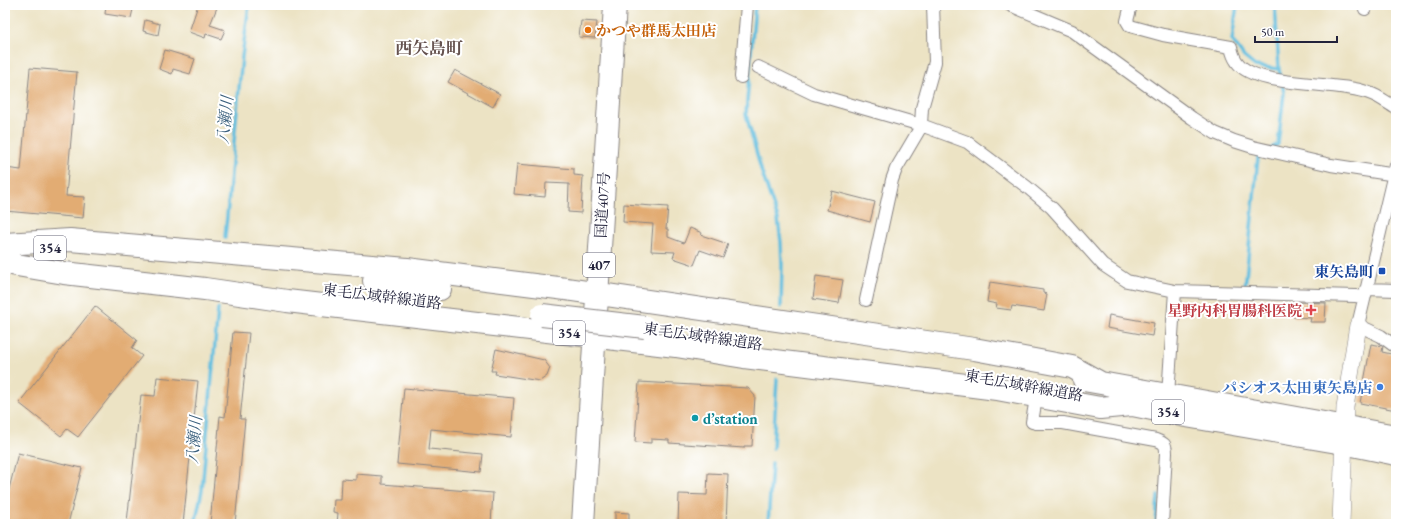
<svg xmlns="http://www.w3.org/2000/svg" width="1401" height="529" font-family="'EB Garamond','Noto Serif JP',serif">
<rect width="100%" height="100%" fill="#fff"/>
<filter id="ink" filterUnits="userSpaceOnUse"><feTurbulence type="fractalNoise" baseFrequency=".025" numOctaves="2"/><feDisplacementMap in="SourceGraphic" scale="8" xChannelSelector="R" yChannelSelector="G"/><feConvolveMatrix kernelMatrix="1 2 1 2 8 2 1 2 1" color-interpolation-filters="sRGB"/></filter>
<filter id="wash" filterUnits="userSpaceOnUse"><feTurbulence type="fractalNoise" baseFrequency=".012" numOctaves="4" result="noise"/><feDisplacementMap in="SourceGraphic" scale="16" xChannelSelector="R" yChannelSelector="G"/><feGaussianBlur stdDeviation="0.9" result="paint"/><feColorMatrix in="noise" values="0 0 0 0 0 0 0 0 0 0 0 0 0 0 0 0 0 1.4 0 .05"/><feComposite in="paint" operator="in"/></filter>
<g filter="url(#wash)">
<rect width="100%" height="100%" fill="#ece3c4"/>
<g fill="none" stroke-linecap="round" stroke-linejoin="round">
<path stroke="#61bedf" stroke-width="3.5" d="M755,5L746,114L762,173L778,219L781,242L782,265L781,307
M1237,5L1232,40L1244,57L1255,66L1279,69
M1272,148L1278,144L1284,93L1279,69L1275,5
M225,237L242,57L249,5
M1241,288H1245L1258,157L1265,153
M773,448L777,379
M195,524L202,490L218,309
M768,524L772,463
M1156,524L1158,496"/>
</g>
<g id="blocks">
<path fill="#e2ac73" d="M106,5H134L131,18L105,14Z
M198,5H218L210,25L225,30L221,39L206,34L205,38L189,32Z
M145,20L160,24L158,35L143,31Z
M581,21L597,22L595,38L579,37Z
M165,50L195,59L190,74L173,69L172,74L159,69Z
M30,68L77,72L66,196L85,197L83,218L5,211V168L21,170Z
M455,70L500,94L493,107L448,82Z
M517,164L574,169V175L583,176L581,213L568,212L569,184L546,183L545,197L514,194Z
M832,191L875,202L870,222L827,210Z
M624,204L668,207L666,229H668V237L684,243L690,228L702,233L701,235L728,244L723,258L700,250L694,265L673,258L675,252L651,251L653,224L623,222Z
M816,276L843,280L839,303L813,299Z
M990,282L1043,290V293L1047,294L1044,311L1012,306L1011,310L996,308L997,304L987,302Z
M1294,302L1326,303L1325,322H1310L1311,318L1293,317Z
M95,306L137,340L132,348L142,356L78,437L67,429L61,436L19,403Z
M1109,315L1154,323L1152,336L1107,328Z
M233,332L249,333L240,419H245L235,524H210L220,416L225,417Z
M1371,344L1383,346L1382,352L1396,355V410L1360,403Z
M496,349L544,360L550,368L547,376L540,381L495,374L496,371H491Z
M157,377L198,381L183,524H149L127,522L141,395L155,396Z
M639,382L748,388L755,396L752,446H744V448L669,443V440L651,439V443L635,442Z
M404,388L514,398L511,437L431,429L429,449L483,454L481,472L397,464Z
M18,453L82,468L68,524H5V505Z
M708,473L728,474L726,524H678L679,494L707,495Z
M356,474L382,476V484L493,493L491,524H337L338,513L333,512L334,500H341L342,479L356,480Z
M615,512L629,513V524H615Z"/>
</g>
</g>
<g filter="url(#ink)">
<use href="#blocks" fill-opacity="0" stroke="#878280" stroke-width="1"/>
<g fill="none" stroke-linecap="round" stroke-linejoin="round">
<g stroke="#878280" stroke-width="14">
<path id="street" d="M1010,5L1072,31L1192,118L1215,133L1234,141L1253,147L1331,165L1396,175
M1131,5L1127,21L1130,26L1163,35L1231,47C1232,52 1234,58 1237,62C1256,89 1337,80 1369,93C1379,96 1387,103 1396,108
M1365,9L1367,5
M758,67L814,94L921,125L967,142L1027,187L1052,208L1103,265L1127,281L1175,291L1355,296L1364,297
M741,77L747,5
M1396,165L1358,325L1381,336L1396,347
M1366,289L1396,290
M866,300L892,180L896,169L919,130L921,125L922,108L935,62L933,5
M1037,392L1032,422L1036,423H1063L1156,440C1164,443 1166,444 1166,453L1162,524
M1168,395L1175,291"/>
</g>
<g stroke="#878280" stroke-width="18">
<path id="secondary" d="M1341,524L1345,407L1358,325"/>
</g>
<g stroke="#878280" stroke-width="24">
<path id="highway" d="M5,244L70,240L407,269L566,289L974,349L1072,367L1099,382
M5,263L64,273L205,289L287,301L676,346L744,357L997,389L1100,408L1131,405
M374,281L440,289
M1084,380L1396,436
M1118,402L1186,416L1343,443L1396,454
M583,524L615,5"/>
</g>
<use href="#street" stroke="#fff" stroke-width="12"/>
<use href="#secondary" stroke="#fff" stroke-width="17"/>
<use href="#highway" stroke="#fff" stroke-width="22"/>
<g stroke="#878280" stroke-width="24" stroke-linecap="butt">
<path id="highway-bridge" d="M542,315L645,327"/>
</g>
<use href="#highway-bridge" stroke="#fff" stroke-width="22"/>
</g>
</g>
<circle fill="#e8710a" stroke="#fff" stroke-width="1.5" cx="588" cy="30" r="4"/>
<rect fill="#1a4fb4" stroke="#fff" stroke-width="1.5" x="1378" y="267" width="8" height="8" rx="2"/>
<path fill="#e0444e" stroke="#fff" stroke-width="1.5" d="M1309 304h4v4h4v4h-4v4h-4v-4h-4v-4h4z"/>
<circle fill="#3f7fe0" stroke="#fff" stroke-width="1.5" cx="1380" cy="387" r="4"/>
<circle fill="#0f9aa8" stroke="#fff" stroke-width="1.5" cx="695" cy="418" r="4"/>
<g text-anchor="middle" dominant-baseline="central" stroke-width="4" stroke-linejoin="round" paint-order="stroke">
<g fill="#fff" stroke="#646476" stroke-width="1">
<rect x="34" y="236" width="32" height="24" rx="3"/>
<rect x="583" y="253" width="32" height="24" rx="3"/>
<rect x="553" y="321" width="32" height="24" rx="3"/>
<rect x="1152" y="400" width="32" height="24" rx="3"/>
</g>
<g font-size="14" font-weight="bold" fill="#22223b">
<text x="50" y="248">354</text>
<text x="599" y="265">407</text>
<text x="569" y="333">354</text>
<text x="1168" y="412">354</text>
</g>
<g font-size="15" font-weight="bold" fill="#c56008" stroke="#fff" text-anchor="start">
<text x="596" y="30">かつや群馬太田店</text>
</g>
<g font-size="15" fill="#22223b" stroke="#fff">
<text transform="translate(602 205) rotate(-87)">国道407号</text>
<text transform="translate(382 296) rotate(7)">東毛広域幹線道路</text>
<text transform="translate(703 336) rotate(8)">東毛広域幹線道路</text>
<text transform="translate(1024 385) rotate(10)">東毛広域幹線道路</text>
</g>
<g font-size="15" font-weight="bold" fill="#164399" stroke="#fff" text-anchor="end">
<text x="1374" y="271">東矢島町</text>
</g>
<g font-size="15" font-weight="bold" fill="#be3a42" stroke="#fff" text-anchor="end">
<text x="1302" y="310">星野内科胃腸科医院</text>
</g>
<g font-size="15" font-weight="bold" fill="#366cbe" stroke="#fff" text-anchor="end">
<text x="1372" y="387">パシオス太田東矢島店</text>
</g>
<g font-size="15" font-weight="bold" fill="#0d838f" stroke="#fff" text-anchor="start">
<text x="703" y="418">d’station</text>
</g>
<g font-size="16" font-style="italic" fill="#3b607d" stroke="#fff">
<text transform="translate(225 120) rotate(-84)">八瀬川</text>
<text transform="translate(194 440) rotate(-85)">八瀬川</text>
</g>
<g font-size="17" font-weight="bold" fill="#65524f" stroke="#fff">
<text x="429" y="48">西矢島町</text>
</g>
</g>
<rect width="1401" height="529" fill="none" stroke="#fff" stroke-width="20"/>
<path d="M1255 36v6h82v-6" fill="none" stroke="#22223b" stroke-width="2"/>
<text x="1261" y="36" font-size="12" fill="#22223b" stroke="#ffffff" stroke-width="3" paint-order="stroke">50 m</text>
</svg>
